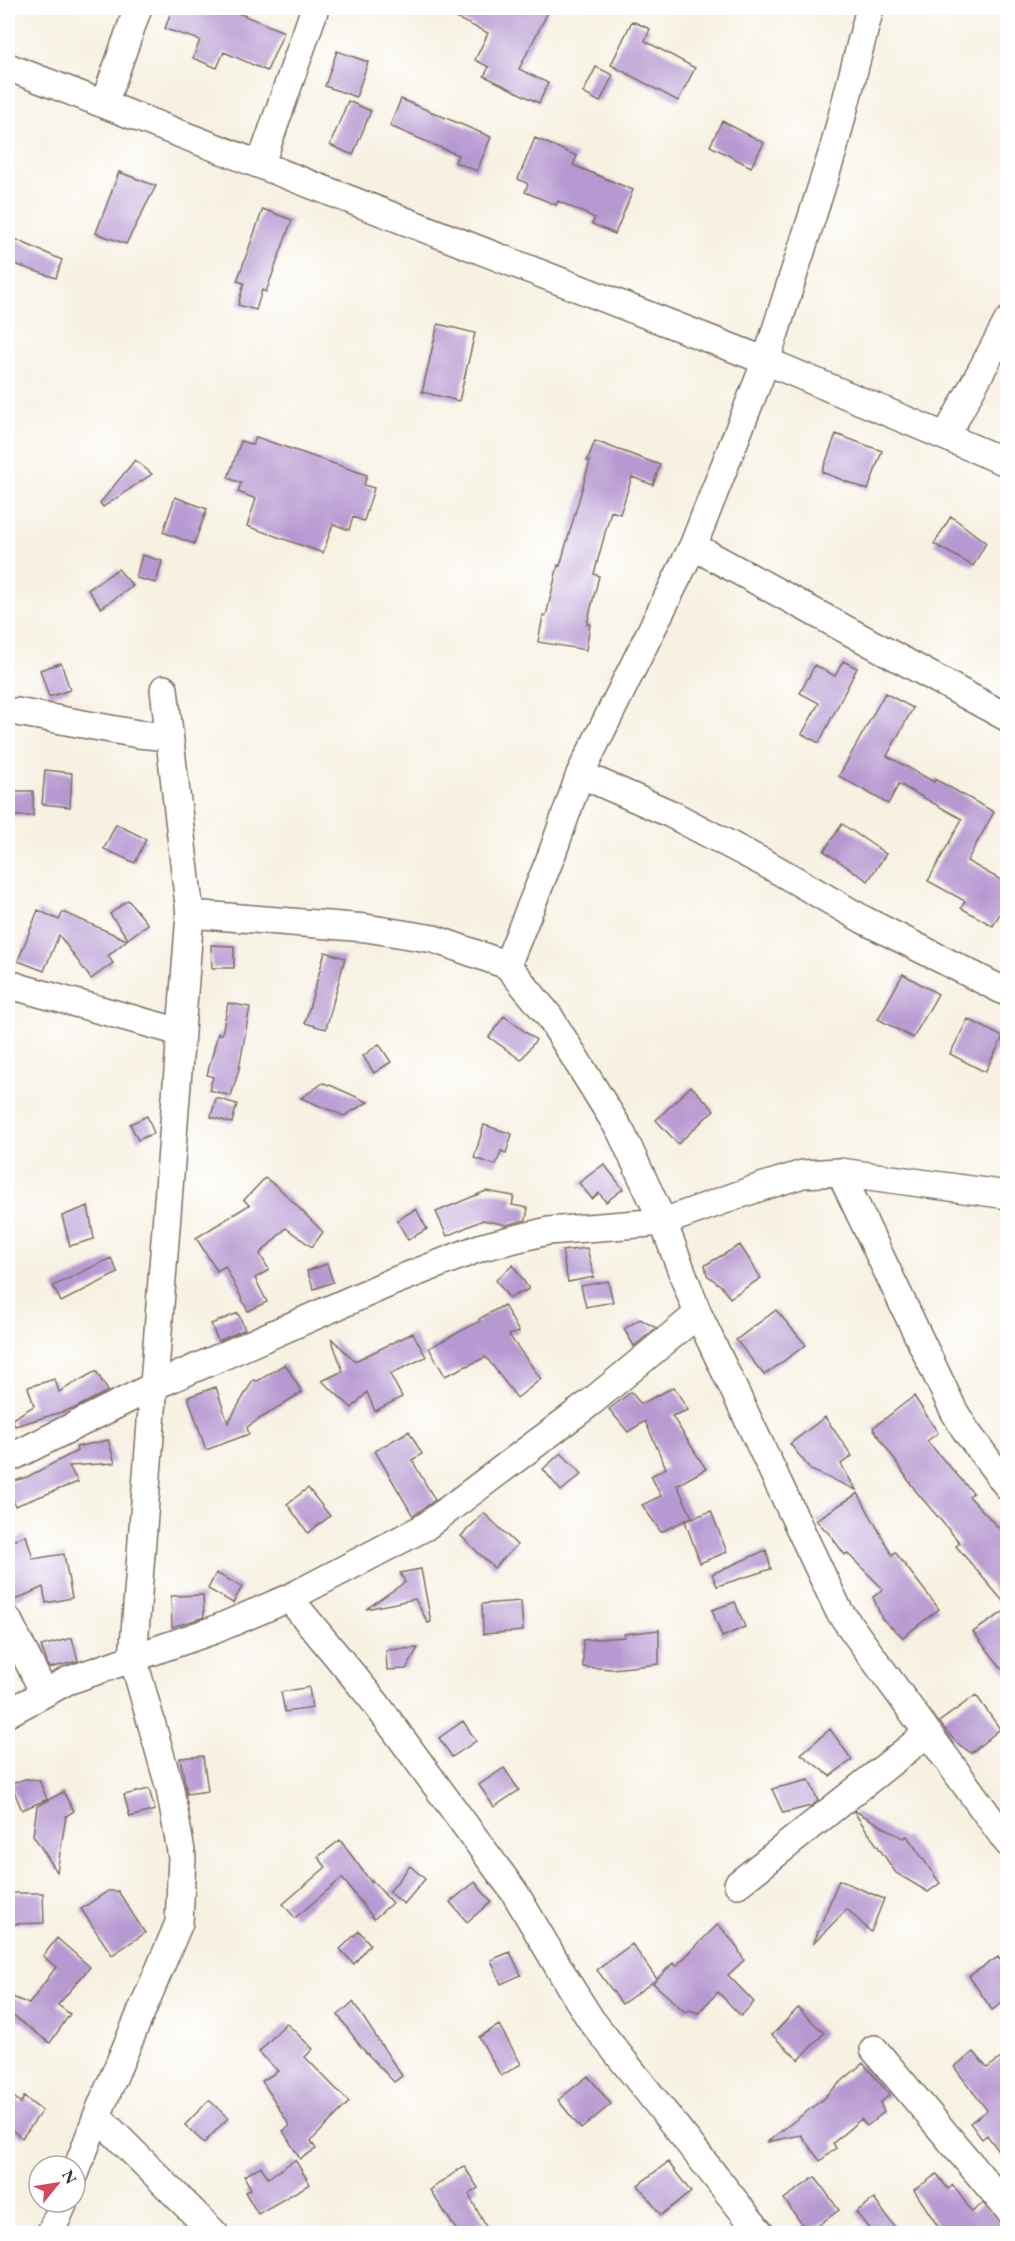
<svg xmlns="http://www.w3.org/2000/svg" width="1015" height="2241" font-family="'EB Garamond',serif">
<rect width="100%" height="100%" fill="#fff"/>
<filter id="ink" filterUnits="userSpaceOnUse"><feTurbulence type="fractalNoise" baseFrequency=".0167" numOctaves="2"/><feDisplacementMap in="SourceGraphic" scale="12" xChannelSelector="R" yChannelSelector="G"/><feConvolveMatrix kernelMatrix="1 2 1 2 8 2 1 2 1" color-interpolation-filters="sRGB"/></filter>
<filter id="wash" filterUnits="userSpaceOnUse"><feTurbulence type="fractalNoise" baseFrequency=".008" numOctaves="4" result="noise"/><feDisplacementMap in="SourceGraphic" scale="24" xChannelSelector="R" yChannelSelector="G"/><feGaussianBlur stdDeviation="1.35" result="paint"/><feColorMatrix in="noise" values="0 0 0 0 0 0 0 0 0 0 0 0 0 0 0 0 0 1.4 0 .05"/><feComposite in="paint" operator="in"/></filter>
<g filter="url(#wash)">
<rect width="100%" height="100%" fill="#f7f1e2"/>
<g id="blocks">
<path fill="#b799d1" d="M172,8H226L284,32L267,71L224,52L217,68L193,58L200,40L165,29Z
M435,8H550L519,69L548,83L539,103L484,76L489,67L475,60L488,33Z
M632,21L650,29L645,41L695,68L678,101L611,65Z
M337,51L368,62L356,97L325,86Z
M596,67L613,75L600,102L583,93Z
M401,99L491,137L477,171L455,162L458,155L390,126Z
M348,101L371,111L353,155L330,145Z
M722,121L764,143L751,167L710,146Z
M535,138L577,156L573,165L633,190L615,234L592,224L595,218L558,201L556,205L525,192L528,184L518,179Z
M119,172L156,186L126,244L96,233Z
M263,209L292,220L266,292L262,290L256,310L238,305L244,283L237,281Z
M8,236L62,260L56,278L8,262Z
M438,324L475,333L459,401L422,392Z
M836,434L882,451L868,490L822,472Z
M256,437L367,475L364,485L374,488L364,521L353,517L349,530L333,524L323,553L247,526L256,499L238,492L241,483L228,478L241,441L253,445Z
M595,441L660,465L653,485L632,477L620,514L611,511L594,574L599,576L587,624H590L586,650L538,642L543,616H546L558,565L560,566L590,461H587Z
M135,460L152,474L103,507L100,503Z
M175,497L207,509L194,544L163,532Z
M951,516L986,543L973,566L934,544Z
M142,555L162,561L156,583L136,578Z
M118,569L133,586L101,608L88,590Z
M843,661L857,668L819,743L802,734L819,703L800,693L815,665L835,676Z
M61,663L70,690L49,697L40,670Z
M885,693L913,708L887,756L934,782L935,779L994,812L967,861L1008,884V899L993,926L961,908L965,901L928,881L962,819L899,784L888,804L839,776Z
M45,770L72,773L70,807L42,804Z
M8,791H33V816H8Z
M116,824L146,839L135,863L104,849Z
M842,824L886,854L868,881L824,851Z
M128,900L148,924L128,939L110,914Z
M38,910L59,920L63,912L127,940L108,956L113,963L91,979L59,935L44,971L18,961Z
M211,945L234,946V968H212Z
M325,952L345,958L326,1029L305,1023Z
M903,974L938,994L913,1038L878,1019Z
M228,1003L250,1007L239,1069L231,1096L209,1090L213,1077L207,1075L218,1033L222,1034Z
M504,1016L536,1040L521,1060L489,1037Z
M968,1019L1003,1037L985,1072L950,1054Z
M379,1044L391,1062L374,1073L363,1056Z
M323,1083L332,1086L368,1102L344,1116L301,1098Z
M691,1086L714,1110L678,1144L656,1120Z
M216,1098L237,1104L232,1123L211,1117Z
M147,1116L154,1133L138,1140L130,1124Z
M484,1125L512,1134L506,1153L501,1151L496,1165L474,1158Z
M604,1164L623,1189L606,1202L599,1193L592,1199L579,1183Z
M265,1178L279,1188L323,1232L312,1247L286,1228L260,1254L269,1270L255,1278L267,1302L248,1311L225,1266L217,1271L196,1238L249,1205L244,1200Z
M486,1191L514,1196L512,1205L528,1208L526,1220L506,1225L483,1220L447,1236L436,1212Z
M88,1206L94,1239L70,1246L62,1216Z
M416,1209L427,1229L408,1240L397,1220Z
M740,1245L761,1278L730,1298L721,1286L707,1275L705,1265Z
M587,1248L594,1277L568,1282L562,1251Z
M111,1258L118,1273L61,1302L53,1286Z
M327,1264L333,1282L314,1289L307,1271Z
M513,1265L529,1289L509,1298L496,1280Z
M608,1281L613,1302L586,1307L581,1286Z
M504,1305L519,1332L509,1335L541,1379L517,1398L486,1357L445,1376L429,1348L480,1321L479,1319Z
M776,1310L806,1345L764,1375L736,1340Z
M238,1313L245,1329L218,1341L211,1324Z
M640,1319L656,1328L634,1346L624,1329Z
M413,1333L426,1357L390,1374L402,1397L375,1411L367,1392L352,1408L322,1381L343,1371L331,1338L355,1361Z
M285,1364L302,1392L247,1427L249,1434L206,1450L188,1397L216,1387L228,1423L253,1380L258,1381Z
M96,1371L108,1391L75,1408L15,1426L12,1419L34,1406L28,1387L55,1379L59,1392Z
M674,1387L688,1410L672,1416L706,1469L677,1485L692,1517L661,1532L642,1505L661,1496L651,1476L666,1468L645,1421L628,1432L609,1409L631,1392L641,1404Z
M914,1396L938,1433L927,1441L973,1493L969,1496L1008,1538V1607L956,1546L960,1543L915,1490L873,1428Z
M825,1417L852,1456L841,1464L856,1490L811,1470L790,1444Z
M409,1431L422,1454L412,1460L435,1500L413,1516L375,1451Z
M108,1440L115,1463L69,1466L78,1482L15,1506L8,1483L27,1477L77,1451L76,1447Z
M561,1453L582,1474L561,1491L543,1469Z
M308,1488L330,1516L308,1533L287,1504Z
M858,1493L892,1555L895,1552L939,1609L903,1637L882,1619L873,1597L883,1589L847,1553L845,1555L831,1536L816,1520Z
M711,1511L727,1552L700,1563L685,1521Z
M484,1513L517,1545L494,1568L461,1536Z
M26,1535L33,1559L64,1554L72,1598L46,1603L43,1587L8,1603V1543Z
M766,1550L771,1569L717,1586L712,1574Z
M421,1569L431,1622L428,1623L415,1599L366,1609L405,1582L400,1573Z
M216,1573L242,1587L233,1603L208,1589Z
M203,1595L204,1617L172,1627L171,1596Z
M521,1601L523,1631L483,1634L482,1604Z
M735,1602L745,1627L722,1637L712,1610Z
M1008,1609V1676L973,1632Z
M659,1630V1664L612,1669L583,1667V1640L625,1637L624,1634Z
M72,1638L78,1661L49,1668L41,1646Z
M418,1648L406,1669L387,1670L386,1650Z
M309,1687L312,1708L285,1712L281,1692Z
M976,1695L1000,1729L971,1753L956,1742L939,1722Z
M463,1721L476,1741L452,1757L439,1738Z
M830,1729L852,1760L830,1776L801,1754Z
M203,1756L208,1791L187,1794L180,1758Z
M504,1768L519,1790L494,1807L479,1785Z
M25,1779L39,1780L47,1799L22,1810L11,1784Z
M809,1780L818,1801L811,1806L783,1813L772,1789Z
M149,1789L155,1810L130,1817L124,1795Z
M63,1792L74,1811L66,1816L57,1872L33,1835L37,1806Z
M855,1811L903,1838L907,1836L940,1883L928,1892L896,1873L854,1812Z
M340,1840L371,1882L372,1880L392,1903L374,1919L342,1878L295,1918L283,1904L326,1867L318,1857Z
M410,1866L425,1879L404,1904L389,1892Z
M839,1880L884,1899L871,1932L847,1909L813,1944Z
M475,1882L491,1902L467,1922L450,1902Z
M108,1891H118L145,1933L112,1955L81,1909Z
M9,1893H43L44,1923L9,1924Z
M718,1924L735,1944L744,1960L728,1975L754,2002L741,2016L718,1992L698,2013L690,2010L685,2012L653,1983L673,1963L676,1966Z
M359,1931L370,1944L354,1964L340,1949Z
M57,1938L90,1967L58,2005L70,2014L50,2043L8,2012V1995L29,2004L56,1967L43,1956Z
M632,1944L657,1979L622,2004L597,1970Z
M510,1952L521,1975L501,1984L491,1960Z
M998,1957L1008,1972V1999L992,2010L969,1976Z
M353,2002L402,2076L394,2082L361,2047L338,2015Z
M798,2008L824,2033L799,2060L772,2035Z
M286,2023L313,2049L305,2057L349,2102L311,2141L316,2149L300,2159L283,2131L290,2126L262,2081L278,2071L259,2052Z
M499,2025L521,2064L501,2076L479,2037Z
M974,2052L987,2068L1008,2053V2164L987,2135L982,2139L970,2123L987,2110L954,2067Z
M863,2063L890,2095L880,2103L884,2112L867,2126L861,2119L833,2143L836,2148L820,2161L801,2135L767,2142L827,2096L826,2095Z
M588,2076L611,2104L581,2129L558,2100Z
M8,2092L21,2103L24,2097L42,2111L22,2138L8,2127Z
M209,2100L228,2118L204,2143L185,2125Z
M295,2160L310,2184L258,2214L245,2192L251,2189L244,2176L261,2166L268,2178Z
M668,2162L691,2192L661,2215L638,2185Z
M464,2166L478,2188L469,2195L490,2234H459L430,2190Z
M937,2174L948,2189L953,2185L972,2212L983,2203L1002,2224L1008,2234H943L914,2190Z
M815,2177L839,2210L808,2233L784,2199Z
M874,2199L900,2234H873L856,2212Z"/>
</g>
</g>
<g filter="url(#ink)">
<use href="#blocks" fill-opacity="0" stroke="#7d7063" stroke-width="1.5"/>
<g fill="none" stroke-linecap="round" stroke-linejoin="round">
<g stroke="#7d7063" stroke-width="30">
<path id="minor" d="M8,67L766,361L1008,463
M104,104L138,8
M261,163L315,8
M946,436L1008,321
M693,546L1008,718
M8,712H17L138,734L169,737
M580,774L671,814L774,868L864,920L1008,993
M190,914L366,928L434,939L507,965L549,1016L621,1132L663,1222L698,1314L839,1611L1008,1843
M507,965L552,854L580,774L693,546L766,361L833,151L870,8
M8,983L21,988L180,1032
M840,1172L954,1411L966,1431L1008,1487
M8,1459L152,1387L392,1282L482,1247L548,1231L663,1222L758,1188L803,1174L840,1172L1008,1195
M289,1598L374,1701L515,1893L572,1990L591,2020L761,2234
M8,1620L44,1693
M8,1713L67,1681L214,1630L289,1598L425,1527L590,1403L698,1314
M738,1884L928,1733
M874,2049L1008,2209
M97,2116L215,2234
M75,2174L97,2116L179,1923L182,1857L170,1789L133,1658L190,914L164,689
M50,2234L64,2202"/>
</g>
<use href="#minor" stroke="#fff" stroke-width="27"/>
</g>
</g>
<rect width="1015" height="2241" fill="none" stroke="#fff" stroke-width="30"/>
<g transform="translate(57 2184) rotate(60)"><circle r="28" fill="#ffffff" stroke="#b1aaa5" stroke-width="1.5"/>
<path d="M0-4.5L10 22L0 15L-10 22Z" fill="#d1495b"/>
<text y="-9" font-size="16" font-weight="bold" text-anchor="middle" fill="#3b2a1e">N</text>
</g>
</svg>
